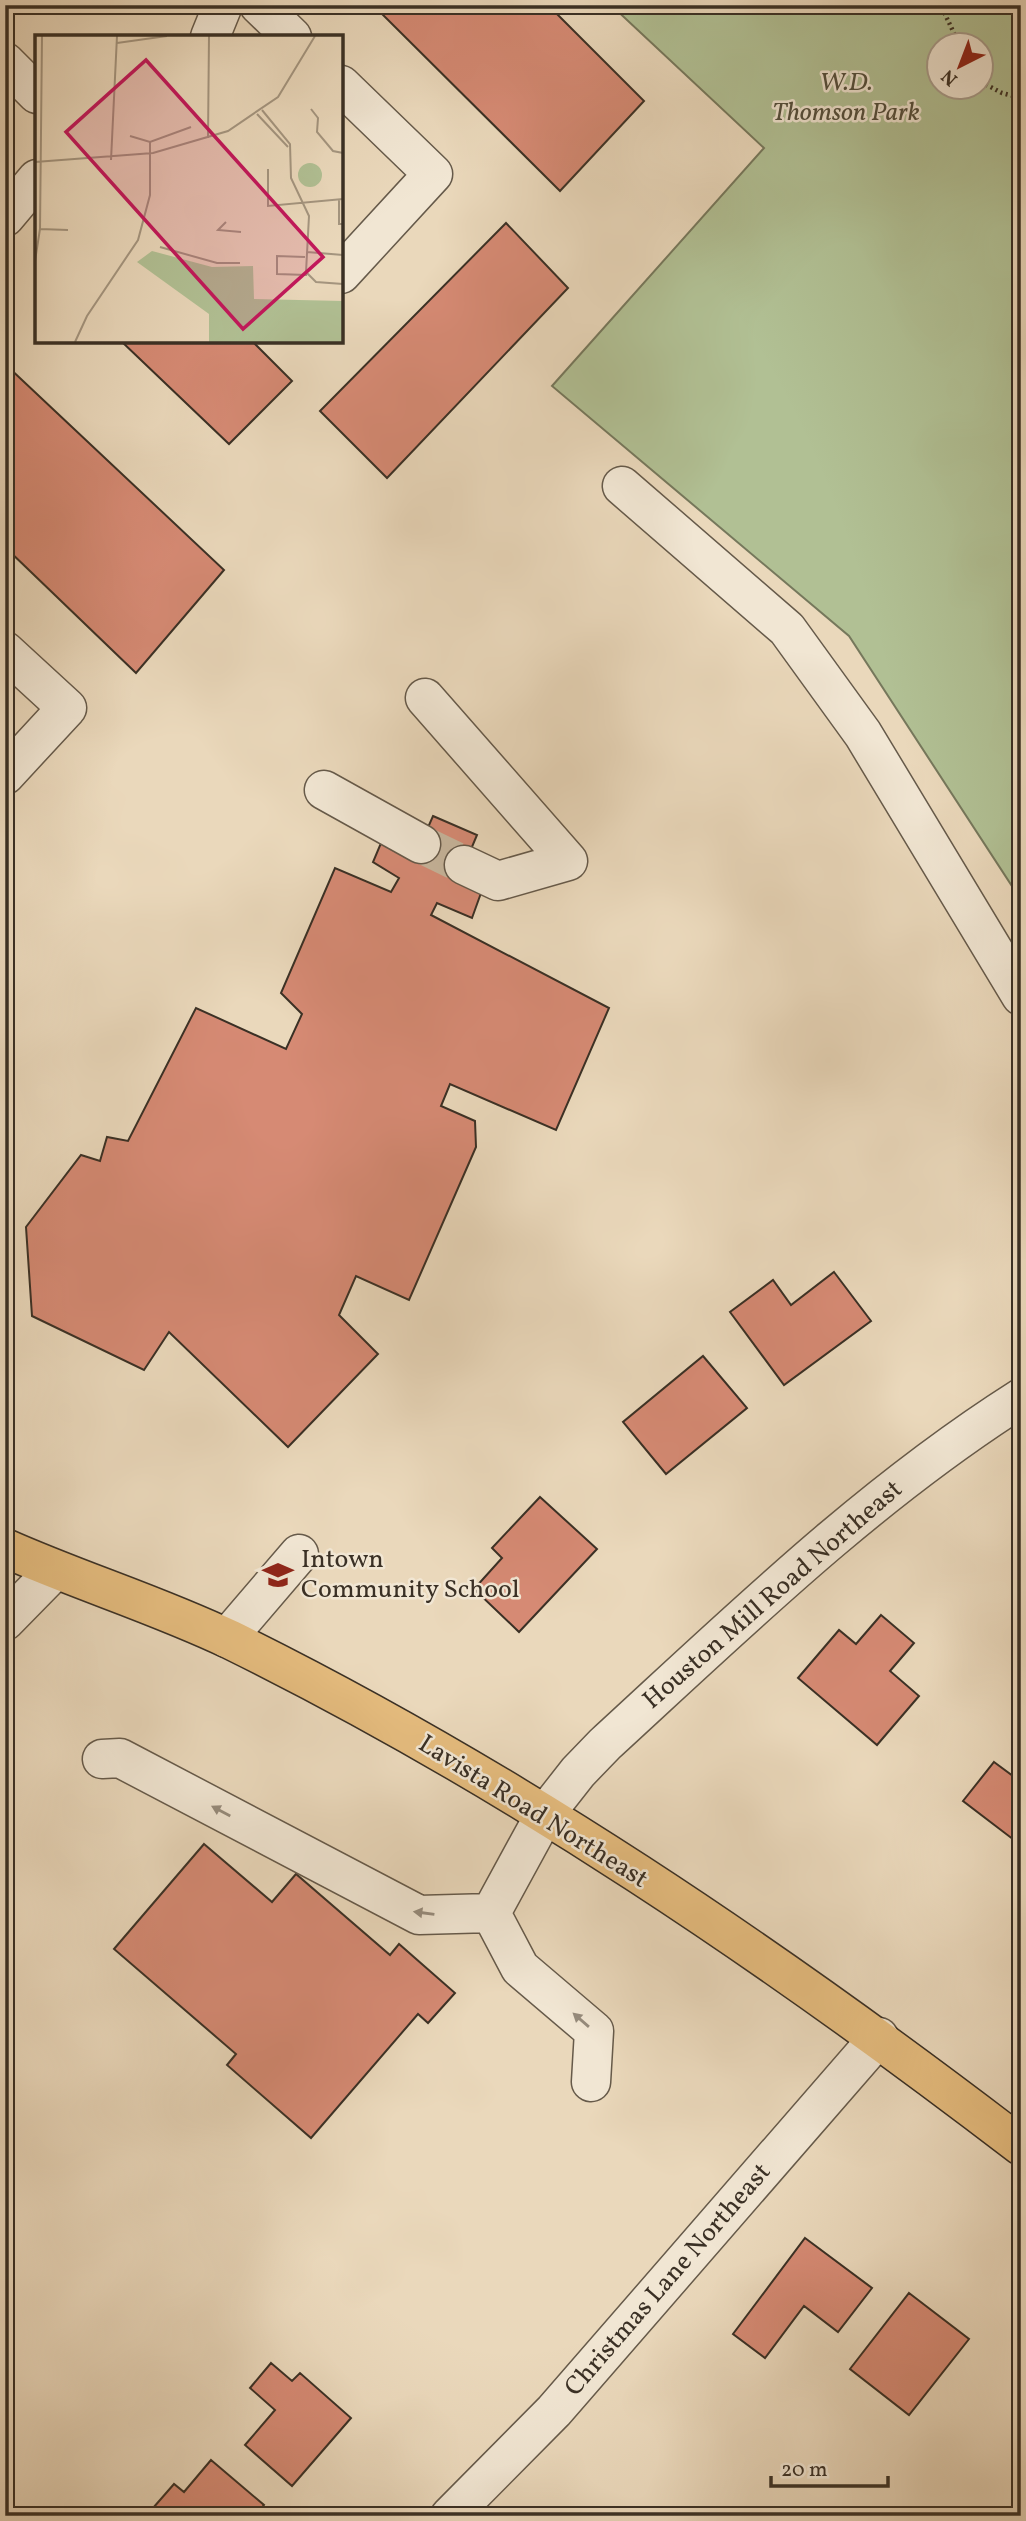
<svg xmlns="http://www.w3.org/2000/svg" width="1026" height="2521" font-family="Vollkorn,serif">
<rect width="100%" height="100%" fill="#ead8bb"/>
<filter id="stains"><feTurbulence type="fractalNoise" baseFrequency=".00286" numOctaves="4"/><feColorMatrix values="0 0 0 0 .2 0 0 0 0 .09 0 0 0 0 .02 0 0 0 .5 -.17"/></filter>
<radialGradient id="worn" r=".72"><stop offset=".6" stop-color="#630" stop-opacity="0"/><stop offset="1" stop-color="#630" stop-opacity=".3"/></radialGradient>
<path fill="#b1c094" stroke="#76785c" stroke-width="2" fill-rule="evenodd" d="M611,5H1021V900L849,636L552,386L764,148ZM939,46H981V88H939Z"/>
<path fill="#d68a74" stroke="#3a3025" stroke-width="2" d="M373,5H548L644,101L560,191Z
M506,223L568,288L387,478L320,411Z
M121,341H252L292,381L229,444Z
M5,364L224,570L136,673L5,547Z
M433,816L477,835L458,880L481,893L472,918L437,903L431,915L609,1008L556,1130L450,1084L441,1106L475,1121L476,1147L409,1300L356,1276L339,1315L378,1354L288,1447L169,1332L144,1370L32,1316L26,1227L81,1155L100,1161L107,1137L128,1141L196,1008L286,1049L302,1014L281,993L335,868L391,892L399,878L373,862L381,843L415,857Z
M834,1272L871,1321L784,1385L730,1312L773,1280L791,1305Z
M703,1356L747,1408L666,1474L623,1422Z
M540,1497L597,1549L519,1632L474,1589L502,1558L492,1548Z
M881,1615L914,1643L890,1671L919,1696L877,1745L798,1678L839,1630L856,1644Z
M994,1762L1021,1782V1832L1014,1840L963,1801Z
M204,1844L272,1902L296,1874L390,1955L399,1944L455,1993L428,2023L418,2014L311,2138L227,2065L236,2054L114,1949Z
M805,2238L872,2288L838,2332L804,2306L765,2358L733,2334Z
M909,2293L969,2339L909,2415L850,2369Z
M271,2363L292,2381L300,2373L351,2418L292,2486L245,2445L275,2410L250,2388Z
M211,2460L264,2505L255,2516H146L174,2484L184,2492Z"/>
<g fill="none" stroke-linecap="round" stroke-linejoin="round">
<path stroke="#c7b69d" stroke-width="38" stroke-dasharray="38 19" stroke-linecap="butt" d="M421,844L464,865"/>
<g stroke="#665a4a" stroke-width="41">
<path id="minor" d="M259,5L292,37
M210,37L223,5
M5,62L37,94
M341,85L433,174L341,274
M5,217L37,179
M622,486L787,629L863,734L1021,996
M5,651L67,708L5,775
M425,698L568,861L498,881L464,865
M324,790L421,844
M5,1621L55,1570
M227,1638L299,1554
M102,1759L120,1758L419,1915L491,1913
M491,1913L545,1814L578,1772L605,1744C738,1622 868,1495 1021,1398
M491,1913L520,1968L594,2031L591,2082
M450,2516L554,2411L879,2037"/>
</g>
<g stroke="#3a3025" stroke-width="41">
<path id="major" d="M5,1548C79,1581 158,1605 231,1640C511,1778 773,1956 1021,2146"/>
</g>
<path stroke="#3a3025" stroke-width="4.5" stroke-dasharray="2 3.5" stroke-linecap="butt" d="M937,5L943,10L960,46
M981,82L1002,93L1021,98"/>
<use href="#minor" stroke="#f1e6d3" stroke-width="38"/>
<use href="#major" stroke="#e5bc7e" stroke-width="38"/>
</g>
<defs><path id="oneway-solid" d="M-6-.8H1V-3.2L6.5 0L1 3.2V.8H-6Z" transform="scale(1.75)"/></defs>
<g fill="#968b7c">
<use href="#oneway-solid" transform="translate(221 1811) rotate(-152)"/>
<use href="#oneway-solid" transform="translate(424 1913) rotate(-172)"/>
<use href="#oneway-solid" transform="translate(581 2020) rotate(-139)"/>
</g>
<defs>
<g id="school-bare" transform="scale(2.415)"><path d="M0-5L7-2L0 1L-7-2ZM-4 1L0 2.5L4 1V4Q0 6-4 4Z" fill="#8f2418" stroke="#f1e6d3" stroke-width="2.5" paint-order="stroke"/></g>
</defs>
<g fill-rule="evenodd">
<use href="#school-bare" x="278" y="1575"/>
</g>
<g text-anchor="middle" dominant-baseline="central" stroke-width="5" stroke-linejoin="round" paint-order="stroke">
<g font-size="26" font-style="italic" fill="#524d3b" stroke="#f1e6d3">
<text x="846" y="83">W.D.<tspan x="846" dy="30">Thomson Park</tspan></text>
</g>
<g font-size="26" fill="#3a3025" stroke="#f1e6d3" text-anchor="start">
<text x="301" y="1560">Intown<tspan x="301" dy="30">Community School</tspan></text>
</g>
<g font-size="26" fill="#3a3025" stroke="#f1e6d3">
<text transform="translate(773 1595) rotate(-41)">Houston Mill Road Northeast</text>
<text transform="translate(533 1812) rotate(32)">Lavista Road Northeast</text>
<text transform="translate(668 2280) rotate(-49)">Christmas Lane Northeast</text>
</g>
</g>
<g transform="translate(35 35)">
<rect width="308" height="308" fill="#ead8bb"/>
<path d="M263 140a12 12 0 1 1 24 0a12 12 0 1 1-24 0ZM117,216L177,232L218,231L219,264L308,266V307H174V279L102,227Z" fill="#b1c094"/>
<path fill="none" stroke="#a4957f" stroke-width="2" d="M82,8L132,1M276,74L283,83L282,97L298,116L308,118M227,75L255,109L256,143L274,181L271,237L281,247L308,249M222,79L253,112M95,101L115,107L156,92M173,103L174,1M76,125L82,1M0,127L118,118L193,96L243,62L280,1M233,134V171L308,164M304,164V189H308M191,187L183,195L206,197M5,194L33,195M125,212L182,228H205M272,217L308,220M270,222L242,221V239L272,240M0,226L5,194L7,1M40,307L52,281L103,205L115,160V107"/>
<path fill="#c2185b" fill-opacity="0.15" stroke="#c2185b" stroke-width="3.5" d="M111,25L288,222L208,294L31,97Z"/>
<rect width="308" height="308" fill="none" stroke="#3a3025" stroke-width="3.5"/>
</g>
<rect width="1026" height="2521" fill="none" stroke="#ead8bb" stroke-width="28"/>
<rect x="7" y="7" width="1012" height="2507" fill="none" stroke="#3a3025" stroke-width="3.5"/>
<rect x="14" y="14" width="998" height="2493" fill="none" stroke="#3a3025" stroke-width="2"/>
<g transform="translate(960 66) rotate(222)"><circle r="33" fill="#f1e6d3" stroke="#a89d8d" stroke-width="2"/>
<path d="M0-5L12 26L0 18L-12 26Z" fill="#8f2418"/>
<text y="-10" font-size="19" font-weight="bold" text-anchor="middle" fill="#3a3025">N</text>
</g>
<path d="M771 2476v10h117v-10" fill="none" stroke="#3a3025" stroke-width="3.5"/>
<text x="781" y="2476" font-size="21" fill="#3a3025" stroke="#f1e6d3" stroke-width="5" paint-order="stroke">20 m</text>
<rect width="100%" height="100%" filter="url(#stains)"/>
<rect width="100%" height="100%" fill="url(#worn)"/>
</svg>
